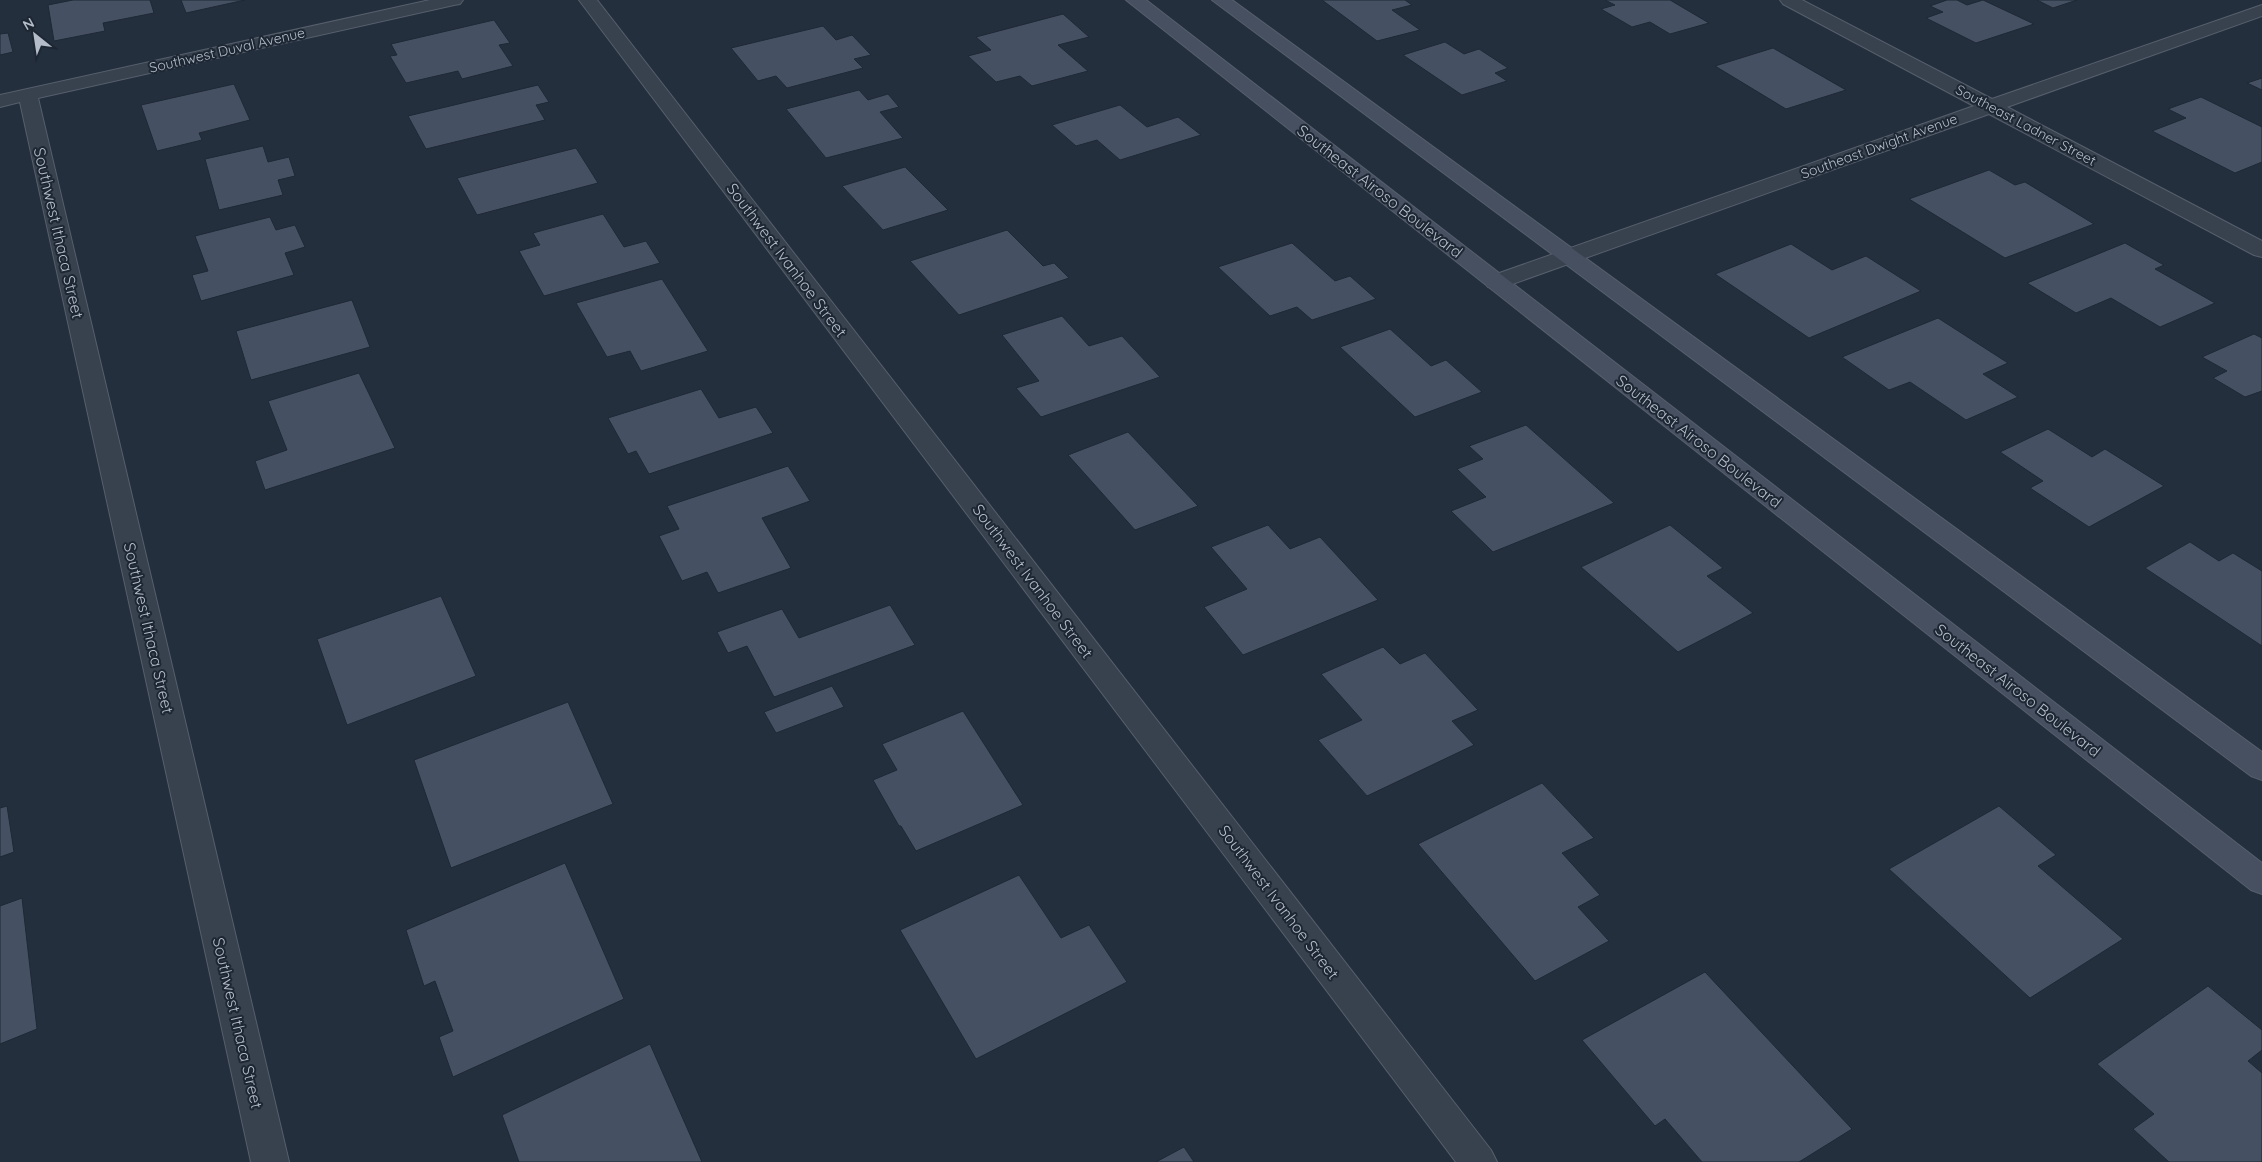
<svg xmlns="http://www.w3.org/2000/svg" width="2262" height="1162" font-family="Quicksand,sans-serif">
<rect width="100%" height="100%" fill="#242f3e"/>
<path fill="#455162" stroke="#1f2835" d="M73,0H150L154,13L103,23L105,31L54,41L48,5Z
M181,0H245L186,13Z
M1322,0H1405L1412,5L1392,10L1420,30L1377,41Z
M1605,0H1670L1709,23L1670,34L1650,22L1632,27L1601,9L1615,5Z
M1947,0H1957L1967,5L1983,0L2034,24L1976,43L1926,18L1943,12L1930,6Z
M2037,0H2077L2053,8Z
M1063,14L1089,37L1058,45L1088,71L1032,86L1020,76L996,82L968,56L991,50L976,37Z
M494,20L510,43L499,45L513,66L462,79L458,71L406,83L390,56L397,55L391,44Z
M823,26L836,40L852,35L871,55L854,59L863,68L787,88L776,76L758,81L731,48Z
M8,33L13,52L0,55V34Z
M1445,42L1464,54L1479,49L1508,68L1495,73L1507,81L1462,95L1403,55Z
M1773,48L1846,90L1786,109L1715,66Z
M2262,78V90L2247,83Z
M234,84L250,120L199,133L202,140L157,151L141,105Z
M538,85L549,102L536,105L545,120L426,149L408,116Z
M859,90L868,100L888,94L899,107L880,112L903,138L826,158L786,109Z
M2201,97L2262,127V162L2235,173L2152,131L2186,118L2168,109Z
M1120,105L1147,127L1178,117L1201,135L1120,160L1097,140L1076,146L1052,125Z
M263,146L268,162L289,157L295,176L278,180L283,195L219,210L205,159Z
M576,148L598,183L477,215L457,178Z
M905,167L948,210L883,230L842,186Z
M1989,170L2015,185L2025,182L2094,224L2005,258L1909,199Z
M603,214L624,247L646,241L660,263L544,296L519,251L540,245L533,233Z
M270,217L276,230L295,225L305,247L285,253L294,275L201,301L192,275L208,271L195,236Z
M1007,230L1043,266L1054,263L1069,278L959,315L910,261Z
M1292,243L1335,281L1350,276L1376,299L1312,320L1297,307L1270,316L1218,267Z
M2125,243L2164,265L2155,269L2215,303L2160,327L2111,298L2076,313L2027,283Z
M1791,244L1832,270L1866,256L1921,291L1809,338L1715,274Z
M662,279L708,351L641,371L630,351L607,357L576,303Z
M352,300L370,347L251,380L236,331Z
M1062,316L1089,346L1122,336L1160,377L1041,417L1016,388L1039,381L1002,335Z
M1938,318L2008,363L1983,374L2018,397L1966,420L1910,382L1889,390L1842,357Z
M1390,329L1431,366L1446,360L1482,392L1415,417L1340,347Z
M2254,334L2262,338V391L2245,397L2213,378L2227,371L2202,357Z
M359,373L395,448L265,490L255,461L287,450L268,401Z
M701,389L719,418L756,407L773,433L649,474L636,451L628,454L608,418Z
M1526,425L1614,503L1493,552L1451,511L1486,497L1457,469L1483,459L1469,446Z
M2048,429L2092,457L2105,449L2164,486L2089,527L2030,488L2043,481L2000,452Z
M1128,432L1198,506L1135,530L1068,455Z
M788,466L810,501L762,518L791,568L718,593L707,572L682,581L659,536L679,529L667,506Z
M1268,525L1290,549L1320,537L1378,600L1243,655L1204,607L1247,589L1211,547Z
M1670,525L1723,568L1707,576L1753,613L1678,652L1581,567Z
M2190,542L2219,561L2233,553L2262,571V646L2145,568Z
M441,596L476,676L347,725L317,639Z
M890,605L915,645L774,697L747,646L728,653L717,632L782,609L799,638Z
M1383,647L1400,664L1425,653L1478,710L1452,721L1474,745L1367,796L1318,740L1362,720L1321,674Z
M832,686L844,707L776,733L764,712Z
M568,702L613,804L451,868L414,760Z
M963,711L1023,805L916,851L901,826H899L873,780L897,770L882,744Z
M1542,783L1594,838L1562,853L1600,895L1578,907L1609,941L1535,981L1418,844Z
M7,806L14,852L0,857V808Z
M1999,806L2056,855L2038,866L2123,939L2030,998L1889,869Z
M565,863L624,999L453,1077L439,1037L453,1031L435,981L424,986L406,930Z
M1019,875L1061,938L1089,925L1127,982L976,1059L900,930Z
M22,898L37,1029L0,1044V906Z
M1705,972L1852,1129L1799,1162H1702L1665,1119L1655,1126L1582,1040Z
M2208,986L2262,1030V1050L2248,1061L2262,1073V1162H2169L2133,1129L2154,1114L2097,1064Z
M650,1044L702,1162H519L502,1115Z
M1184,1147L1194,1162H1156Z"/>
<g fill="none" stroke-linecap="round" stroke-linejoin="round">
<g stroke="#565f6c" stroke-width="2">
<path id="street" d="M430,0H463L460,4L454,5L38,98L289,1162H251L20,102L0,107V95Z
M579,0H597L1491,1150L1497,1162H1456Z
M1780,0H1802L1992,99L2262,5V16L2007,107L2262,241V257L2254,255L1989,114L1504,287L1496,289L1488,287L1485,282L1488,277L1974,106L1783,4Z"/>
</g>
<g stroke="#565f6c" stroke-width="2">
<path id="secondary" d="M1126,0H1146L2262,863V894L2251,890Z
M1212,0H1232L2262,752V780L2251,776Z"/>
</g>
<use href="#street" fill="#38414e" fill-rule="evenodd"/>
<use href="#secondary" fill="#465061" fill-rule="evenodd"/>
</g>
<g text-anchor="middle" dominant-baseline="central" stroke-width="4" stroke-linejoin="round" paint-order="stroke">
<g font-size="14" fill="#b4bcc9" stroke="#1d2633">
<text transform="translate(227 50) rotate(-13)">Southwest Duval Avenue</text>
<text transform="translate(2026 125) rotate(28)">Southeast Ladner Street</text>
<text transform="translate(1879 146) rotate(-20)">Southeast Dwight Avenue</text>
</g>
<g font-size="16" fill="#b4bcc9" stroke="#1d2633">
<text transform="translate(1380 191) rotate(38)">Southeast Airoso Boulevard</text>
<text transform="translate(59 233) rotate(77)">Southwest Ithaca Street</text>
<text transform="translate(787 260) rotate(53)">Southwest Ivanhoe Street</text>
<text transform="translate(1699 441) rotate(38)">Southeast Airoso Boulevard</text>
<text transform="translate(1033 581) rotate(53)">Southwest Ivanhoe Street</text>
<text transform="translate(149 628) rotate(77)">Southwest Ithaca Street</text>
<text transform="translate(2018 690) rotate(38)">Southeast Airoso Boulevard</text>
<text transform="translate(1279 902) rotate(53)">Southwest Ivanhoe Street</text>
<text transform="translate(238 1023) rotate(77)">Southwest Ithaca Street</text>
</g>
</g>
<g transform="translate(35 35) rotate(330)" stroke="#1d2633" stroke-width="4" paint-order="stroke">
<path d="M0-4L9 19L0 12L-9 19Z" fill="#b4bcc9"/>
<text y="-8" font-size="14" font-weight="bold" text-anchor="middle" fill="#b4bcc9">N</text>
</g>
</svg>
